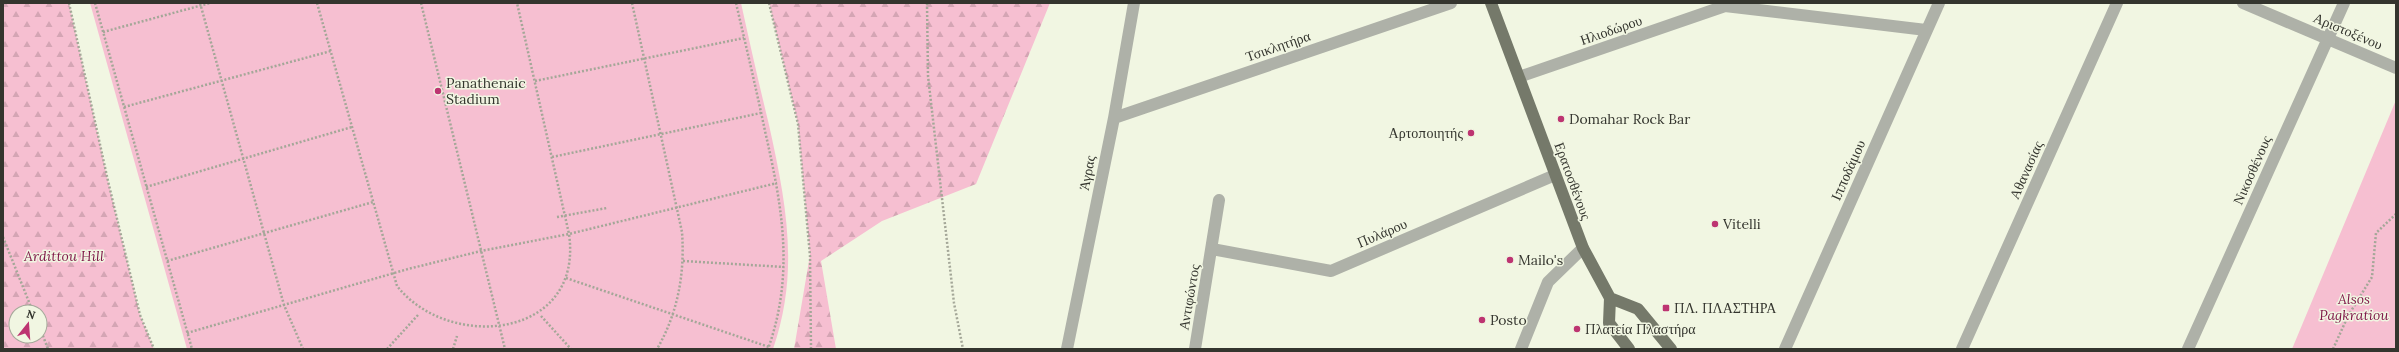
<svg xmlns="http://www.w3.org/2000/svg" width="2399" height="352" font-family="Lora,serif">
<defs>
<pattern id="forest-firs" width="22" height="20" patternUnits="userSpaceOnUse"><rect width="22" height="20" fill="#f6bfd1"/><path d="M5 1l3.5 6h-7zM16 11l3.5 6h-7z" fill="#d4a5b4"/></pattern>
</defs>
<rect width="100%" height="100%" fill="#f1f6e2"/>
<path fill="url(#forest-firs)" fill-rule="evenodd" d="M3,3H69L108,181L140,315L154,349H3ZM16,312H40V336H16Z
M769,3H1050L976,184L882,221L821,261L836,349H794L810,255L798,124Z"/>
<path fill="#f6bfd1" d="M90,3H741C750,44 759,84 769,125C786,202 800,271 773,349H187Z
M2396,100V349H2292Z"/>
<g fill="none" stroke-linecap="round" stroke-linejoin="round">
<path stroke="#a4a798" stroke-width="2.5" stroke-dasharray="2 2" stroke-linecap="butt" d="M69,3L108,181L140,315L154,349
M95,3L192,349
M200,3L284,305L303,349
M317,3L397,286C449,352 584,339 569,234L517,3
M421,3L505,349
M632,3L682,232C685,273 678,313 657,349
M736,3C746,46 756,88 765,131C782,206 795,273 768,349
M769,3L798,124L810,256L811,349
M927,3L928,76L954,303L963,349
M103,32L210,3
M535,81L744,38
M124,107L331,51
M552,157L761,113
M146,187L352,127
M557,217L607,208
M3,237L33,312
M167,261L373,202
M683,261L784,267
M566,278L769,347
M541,316L571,349
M40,328L48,349
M187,333L408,269L481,251L569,234L777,183
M387,349L418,315
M453,349L457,336
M2333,349L2348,316L2372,277L2376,233L2396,214"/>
<path stroke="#aeb1a8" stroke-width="12" d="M2243,3L2396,68
M1519,77L1725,6L1926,30
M1114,118L1451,3
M1212,249L1331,271L1555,175
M1067,349L1114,118L1134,3
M1195,349L1219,200
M1521,349L1548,282L1583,248
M1785,349L1939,3
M1962,349L2117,3
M2188,349L2344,3"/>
<path stroke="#75796a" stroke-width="12" d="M1491,3L1583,248L1610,298L1609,323L1629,349
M1610,298L1638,309L1671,349"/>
</g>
<g fill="#bd3471" stroke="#f1f6e2" stroke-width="1.5">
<circle cx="438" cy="91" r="4"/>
<circle cx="1561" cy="119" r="4"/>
<circle cx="1471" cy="133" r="4"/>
<circle cx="1715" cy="224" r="4"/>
<circle cx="1510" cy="260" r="4"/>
<rect x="1662" y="304" width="8" height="8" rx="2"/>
<circle cx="1482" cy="320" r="4"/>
<circle cx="1577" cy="329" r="4"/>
</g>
<g text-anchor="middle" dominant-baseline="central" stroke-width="3" stroke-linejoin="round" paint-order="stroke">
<g font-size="14" fill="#34352e" stroke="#f1f6e2">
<text transform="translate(1611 30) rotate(-19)">Ηλιοδώρου</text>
<text transform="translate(2348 31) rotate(23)">Αριστοξένου</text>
<text transform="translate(1278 46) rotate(-19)">Τσικλητήρα</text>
<text transform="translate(1848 170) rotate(-66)">Ιπποδάμου</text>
<text transform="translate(2026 170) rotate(-66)">Αθανασίας</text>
<text transform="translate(2252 170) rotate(-66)">Νικοσθένους</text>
<text transform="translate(1087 173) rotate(-79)">Άγρας</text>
<text transform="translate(1573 181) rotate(70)">Ερατοσθένους</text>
<text transform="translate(1382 233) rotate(-23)">Πυλάρου</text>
<text transform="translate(1189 297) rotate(-80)">Αντιφώντος</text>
</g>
<g font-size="14" fill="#34352e" stroke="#f1f6e2" text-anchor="start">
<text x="446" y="83">Panathenaic<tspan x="446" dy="16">Stadium</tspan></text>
<text x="1569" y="119">Domahar Rock Bar</text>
<text x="1463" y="133" text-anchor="end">Αρτοποιητής</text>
<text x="1723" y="224">Vitelli</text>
<text x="1518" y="260">Mailo's</text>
<text x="1674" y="308">ΠΛ. ΠΛΑΣΤΗΡΑ</text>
<text x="1490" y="320">Posto</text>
<text x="1585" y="329">Πλατεία Πλαστήρα</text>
</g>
<g font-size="14" font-style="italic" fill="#7f1748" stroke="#f1f6e2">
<text x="64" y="256">Ardittou Hill</text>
<text x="2354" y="299">Alsos<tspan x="2354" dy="16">Pagkratiou</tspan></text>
</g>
</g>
<rect width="2399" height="352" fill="none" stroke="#34352e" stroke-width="8"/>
<g transform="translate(28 324) rotate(17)"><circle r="19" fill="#f1f6e2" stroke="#a5a99a"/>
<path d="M0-3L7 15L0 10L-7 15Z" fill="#bd3471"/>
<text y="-6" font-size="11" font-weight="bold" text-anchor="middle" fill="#34352e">N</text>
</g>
</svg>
